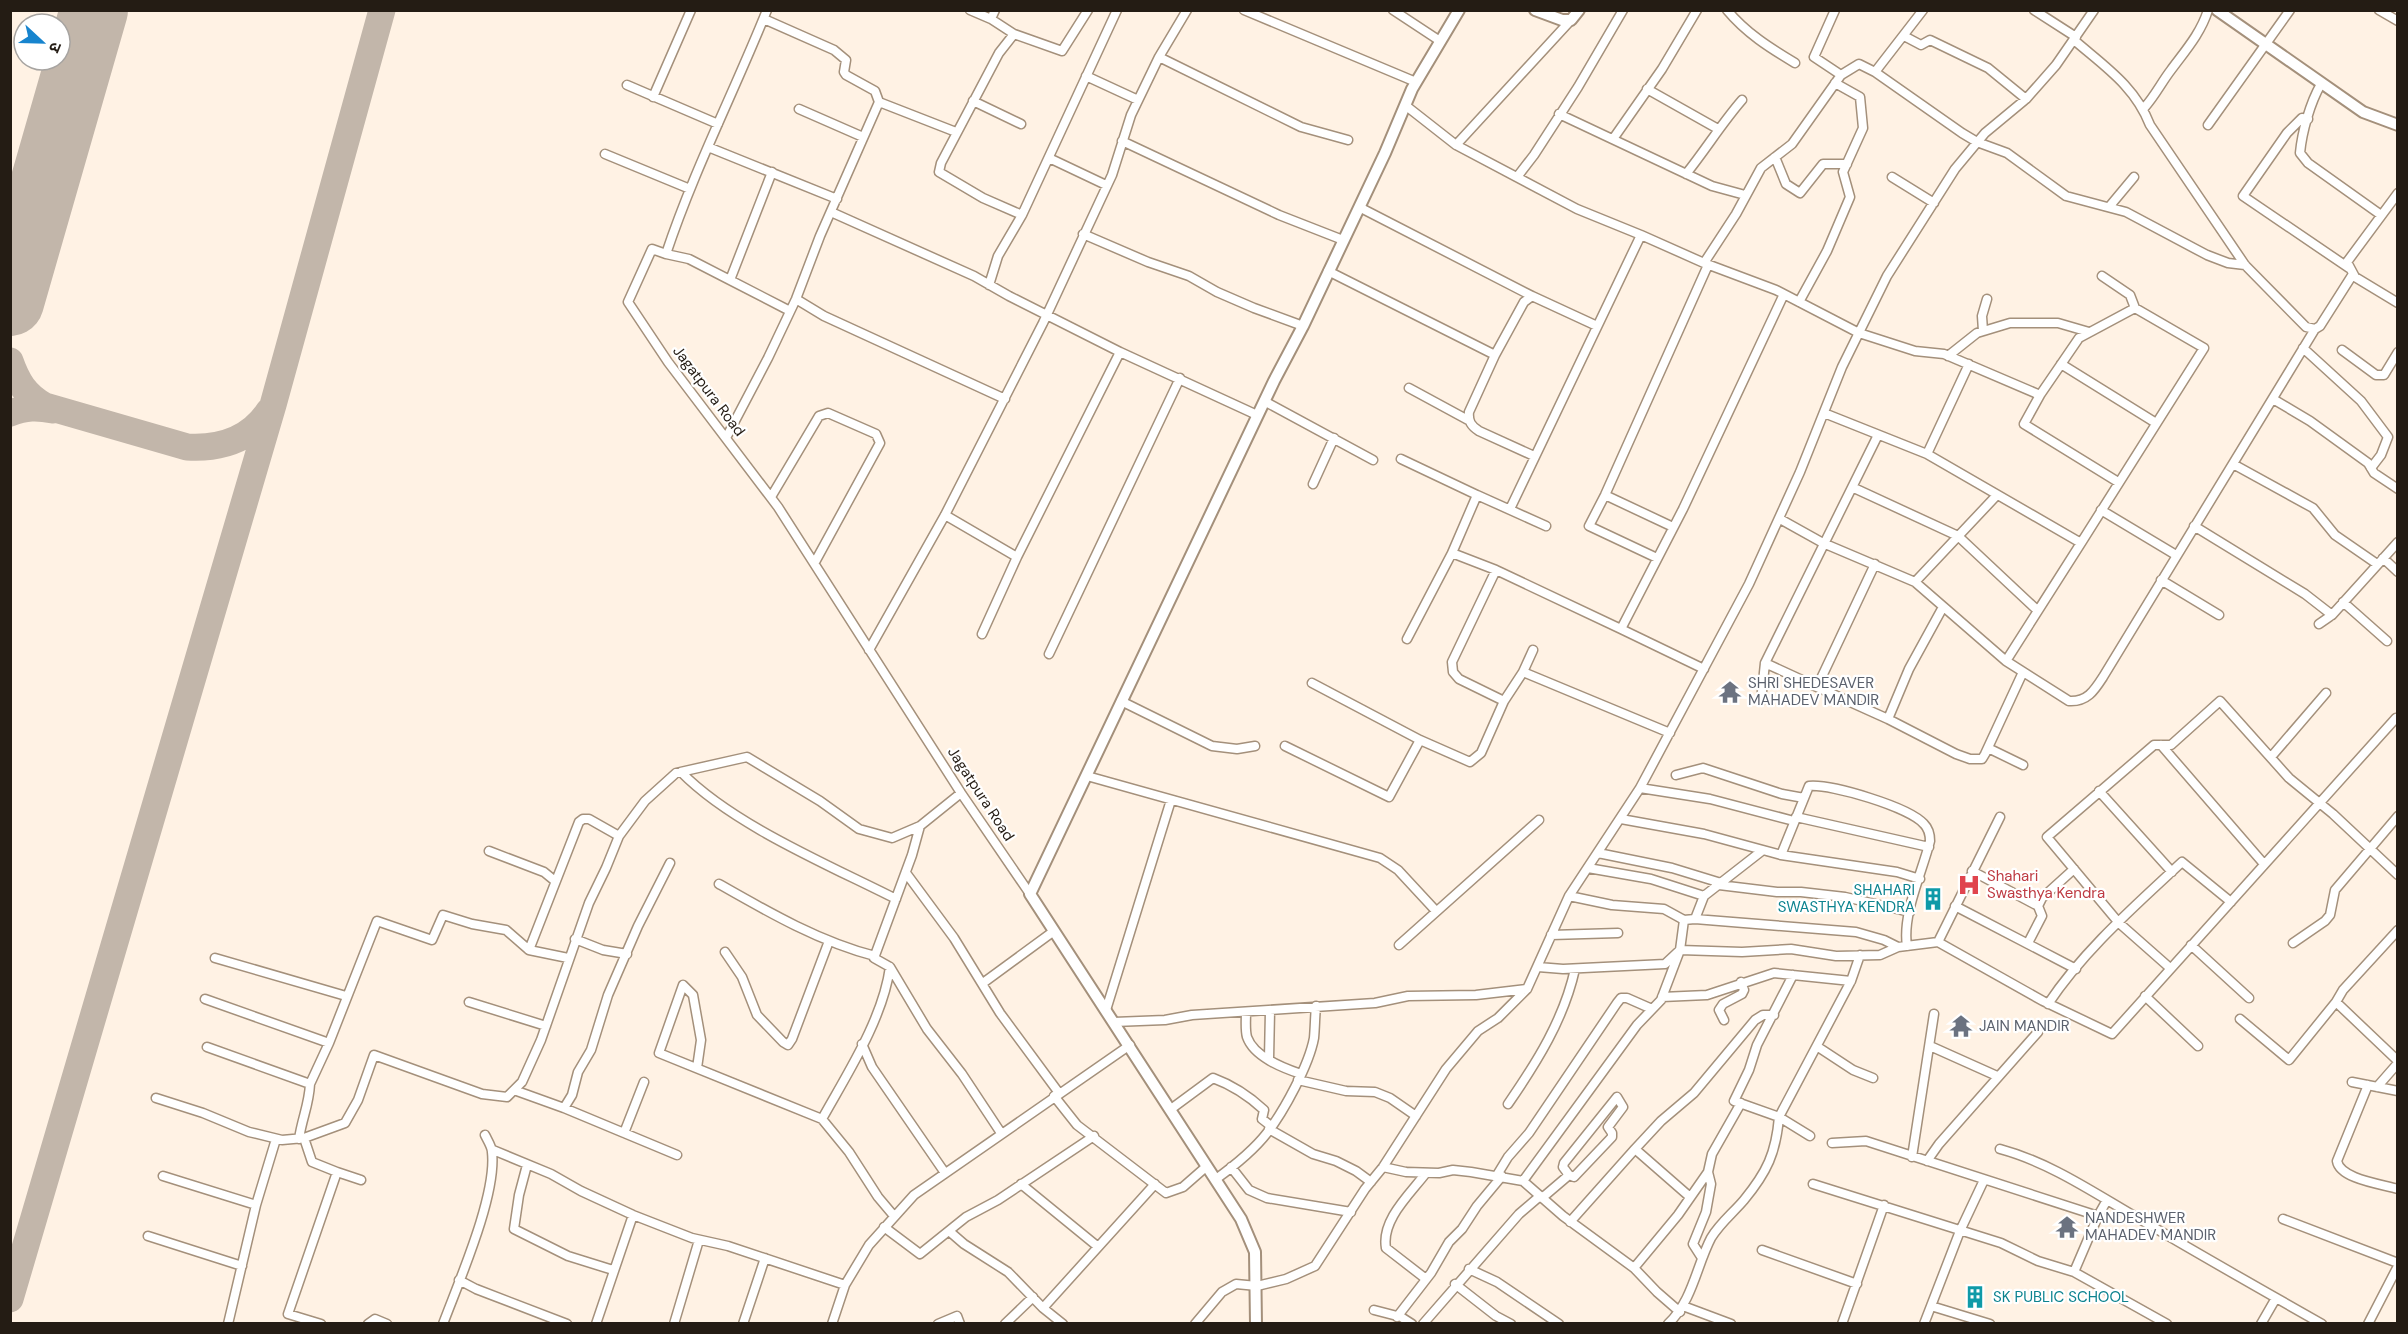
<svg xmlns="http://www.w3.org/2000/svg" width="2408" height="1334" font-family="'DM Sans','Noto Sans Devanagari',sans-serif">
<rect width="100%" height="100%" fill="#fff2e4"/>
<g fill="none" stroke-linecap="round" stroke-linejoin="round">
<path stroke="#c2b6aa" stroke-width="27" d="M10,320L25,249
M10,361C17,381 25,395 45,406L187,447C221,449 250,440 269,411
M10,413C26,407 37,407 53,410
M10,1299L273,405L382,10"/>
<path stroke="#c2b6aa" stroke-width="68" d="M10,302L94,10"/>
<g stroke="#a4907b" stroke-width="11">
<path id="minor" d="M767,10C734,92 694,170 666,254L652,249L628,302L668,362L778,507L961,793L1030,894
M970,10L991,19L995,10
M1244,10L1416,82
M1393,10L1440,41
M1727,10C1746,33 1770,48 1795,63
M1923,10L1875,72L1962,133L1977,142L2007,153L2066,196L2126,212L2207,255L2228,263L2245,265
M2034,10L2076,37
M2379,10L2398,21
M991,19L1014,34
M1904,36L1921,45L1930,40L1988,68L2026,99
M2074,40C2104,66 2135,86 2150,125L2245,265L2306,327L2315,329L2320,326L2353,274
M1159,57L1301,127L1348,140
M1841,75L1859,64L1875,72
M1086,76L1138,100
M2321,84C2310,103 2302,132 2300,153L2308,163L2381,215
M627,85L718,124
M1647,89L1718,129
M653,97L691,10
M973,101L1021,124
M879,102L956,132
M1405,105L1456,145L1577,209L1641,235L1510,509
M2144,108C2155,96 2161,83 2171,70C2185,51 2201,33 2208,10
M799,109L863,137
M1559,114L1712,186L1745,195
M2308,119L2302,118L2287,133L2243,196L2349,268
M2208,125L2290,10
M1613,139L1662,69L1697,10
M1122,141L1279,215L1343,240
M1456,145L1571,20
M708,147L837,199
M605,154L690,189
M1775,157L1786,184L1800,193L1823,164H1847
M1049,158L1106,185
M1686,174C1706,149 1722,123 1742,100
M1517,177L1534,155L1578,87L1623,10
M1892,177L1934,203
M2398,193L2347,262L2355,277L2398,303
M1359,207L1532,296
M2109,207L2134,177
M831,212L974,276L1009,296L1120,352L1017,557L982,634
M1022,215L983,198L939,172L941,163L999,53L1014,34L1062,51L1088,10
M1083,234L1148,262L1189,276L1217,292L1254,308L1303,326
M1641,235L1704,263L1776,290L1859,333L1915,351L1944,354L2040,395
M666,254L689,259L790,311
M1704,263L1736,214L1761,168L1792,144L1841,75L1814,57L1835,10
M1328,271L1495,355
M2102,276L2130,295L2135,308
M730,280L772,172
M989,285L998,256L1022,215L1117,10
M796,299L824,316L1005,399
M1799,302L1827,251L1850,197L1843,172L1863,128L1860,97L1835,83
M1983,331L1982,316L1987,299
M2303,348L2361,401L2388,437L2381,455L2371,468
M2342,350L2376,375H2384L2398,352
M1120,352L1257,415
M1948,356L1977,333L2010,323H2058L2089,332
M2061,364L2156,423
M1409,388L1468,420
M2273,399L2310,421L2368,463L2374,473L2398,489
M1264,401L1373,460
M1824,413L1927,454L2081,543L2006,661
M726,438L768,358L796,299L820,236L879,102L875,91L846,75L844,72L846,60L834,50L764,19
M1927,454L1969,364
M1534,456L1479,431C1471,426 1468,421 1469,412L1495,355L1524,302L1532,296L1597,326
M1401,459L1477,495
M2233,464L2313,508L2335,535L2377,564
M1313,484L1334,438
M1854,488L1958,536L2037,610
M1605,495L1673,527
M771,497L819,416L828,413L876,434L880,443L815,562
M2101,510L2176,555
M945,515L1017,557
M1780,519L1823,543L1915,582L2006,661L2069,701C2087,702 2094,691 2103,677L2315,329
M2194,526L2305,594L2332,615
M2081,543L2204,348L2135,308L2079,338L2040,395L2024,424L2118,482
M1452,553L1477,495L1546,526
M1657,558L1589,526L1605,495L1708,265
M2383,558L2398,572
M1496,570L1452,662L1453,672L1459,679L1504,701
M2161,580L2219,615
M1915,582L1997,495
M2343,602L2387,641
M2319,624L2332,615L2398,542
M1407,639L1452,553L1496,570L1621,629
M869,650L945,515L1043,323L1112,175L1131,115L1159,57L1187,10
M1049,654L1180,378
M1765,663L1817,687L1875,564
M1704,669L1621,629L1683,509L1784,294
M1523,672L1533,650
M1312,683L1420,740L1470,762L1481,753L1504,701L1523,672L1670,733
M1817,687L1888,719L1956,754L1970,759H1982L1985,754L2023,672
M1121,701L1212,746L1237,749L1255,746
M1761,701L1765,663L1878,435
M1888,719L1909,669L1943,607
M2161,745L2264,864
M1285,746L1389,797L1420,740
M1988,748L2023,765
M2271,757L2326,693
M681,772C733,825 829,865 896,899
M1676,775L1703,768L1782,794L1804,798
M1087,776L1380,858L1398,870L1436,911
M1640,788L1710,799L1794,821
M2099,791L2172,872
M1796,817L1929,847
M1621,819L1704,834L1763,850
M489,851L544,872L555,881
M1598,853L1672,868L1721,883
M1781,855L1897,872L1920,879
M1588,868L1651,879L1704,896
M1972,871L2038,906
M906,873L954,938L1000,1013L1059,1093
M719,884C768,912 820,942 875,956
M1719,885L1777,892H1801L1845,897L1910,912
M1569,896L1612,905L1664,909L1684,920
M1955,906L2076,969
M1695,919L1856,932L1884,940L1898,947
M1551,935L1618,933
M575,939L603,950L627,954
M1938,942L2000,817
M2028,943L2042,916L2038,906L2042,898L2074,869
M2293,943L2325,921L2330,915L2335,890L2398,816
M1399,945L1539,820
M2191,945L2249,998
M529,950L579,822L583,819H589L619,836
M725,952L742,977L757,1015L783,1042L788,1045L792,1039L829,941
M215,958L346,996
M890,967L927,1029L962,1074L1001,1133
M1538,967L1563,969L1665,964L1680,950L1742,952L1791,949L1836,956L1880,955L1898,947L1938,942L2043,1001L2112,1034L2396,718
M2170,968L2119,923L2047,837L2154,745H2171L2220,701L2289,778L2333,814L2398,875
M1793,975L1757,1045L1749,1070L1734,1101L1779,1117L1810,1136
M983,983L1054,931
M2145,996L2198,1046
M1662,997L1707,995L1774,973L1851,981
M205,999L329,1043L377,921L432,940L443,915L472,924L506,930L529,950L568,958
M469,1002L546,1026
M2336,1002L2398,1061
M2048,1004C2084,950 2135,906 2182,862L2231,902
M1106,1010L1171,800
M1246,1012C1246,1020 1245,1030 1247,1037C1254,1057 1283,1068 1301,1074
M2240,1019L2289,1060L2336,1002L2343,990L2398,930
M1724,1020L1719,1010L1723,1004L1742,994L1744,990L1741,982
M1114,1022L1165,1020L1192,1015L1375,1003L1408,996L1476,995L1527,989
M862,1044L872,1067L945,1173
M1930,1046L1997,1076
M207,1047L310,1084C309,1105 302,1118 299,1139
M1818,1047L1853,1070L1873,1078
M1269,1059L1270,1011
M697,1068L701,1040L693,995L683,985L659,1053L822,1119
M1298,1080L1346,1091L1375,1092L1390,1098L1416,1116
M2352,1082L2398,1091
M310,1084L329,1043
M2368,1085L2337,1161C2340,1179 2381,1184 2398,1189
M2377,1087L2398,1063
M514,1090L564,1108L677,1155
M1054,1096L1077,1125L1166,1193L1183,1187L1207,1166
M156,1098L203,1113L249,1132L282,1140L304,1138L345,1123L358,1100L374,1055L482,1094L507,1097L522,1082L541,1040L589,903L606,868L619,836L645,801L676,773L747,757L820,801L859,829L892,838L920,826
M1508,1104C1537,1062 1564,1019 1575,969
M564,1108L572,1095L578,1072L591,1050L608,995L638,926L670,863
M1171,1109L1213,1078C1232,1085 1249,1096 1264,1110L1262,1119L1271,1126
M1269,1129L1313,1154L1336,1161L1356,1171L1371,1182
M624,1133L644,1082
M304,1138L312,1162L337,1172L288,1314L321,1324
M1832,1143L1866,1141L2098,1216
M1635,1149L1661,1121L1694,1093L1755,1020L1763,1015H1774
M2000,1149C2052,1163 2097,1195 2143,1221C2202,1256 2262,1290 2322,1324
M493,1150L551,1174L581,1191L633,1215L692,1238L728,1246L845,1285
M1912,1157L1934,1014
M1927,1161L1939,1144L2038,1032
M527,1165L519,1195L514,1229L568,1256L613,1270
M1231,1167L1249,1190L1267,1198L1351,1212
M1383,1167L1406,1172L1439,1173L1453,1170L1471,1172L1523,1181L1563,1216L1634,1268L1657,1292L1680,1312
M337,1172L361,1180
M1426,1173C1410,1194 1381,1220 1386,1248L1426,1279
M1497,1175L1508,1157L1529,1133L1617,1003L1621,998H1627L1652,1009
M163,1176L256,1205
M1216,1179C1234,1166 1253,1151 1267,1133C1284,1111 1309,1065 1314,1038C1315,1027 1315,1016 1316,1006
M1984,1180L1960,1231L1931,1306L1990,1324
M1523,1181L1637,1025L1661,1000L1680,950L1684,920L1695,919L1704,896L1763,850L1781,855L1809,786C1832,784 1909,807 1924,824C1929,829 1930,834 1930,841C1922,873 1902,914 1907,946
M1021,1184L1097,1246
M1813,1184L2001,1243L2038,1261L2074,1272L2167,1324
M1542,1198L1569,1175L1574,1177L1612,1137V1133L1608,1127L1623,1107L1617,1097L1564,1163L1563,1167L1569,1175
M894,1216L878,1197L849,1152L822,1119C847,1074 883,1019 890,967L874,958L912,855L920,826L961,793
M2283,1219L2398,1263
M1570,1222L1635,1149L1690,1197
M884,1227L920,1254L966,1217L998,1200L1094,1136
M949,1231L964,1244L1008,1272L1043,1308L1155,1184
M148,1236L242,1266
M1762,1250L1857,1284
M1702,1258L1693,1244L1706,1212L1711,1184L1708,1172L1712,1154L1741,1103
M1634,1268L1678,1215L1708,1172
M1469,1269L1497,1282L1559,1324
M2074,1272L2098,1216L2107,1200
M459,1280L476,1289L567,1324
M1455,1284L1496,1316L1511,1324
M1683,1306L1731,1324
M1043,1308L1063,1324
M1374,1310L1401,1317L1412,1324
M1397,1317L1431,1273L1449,1242L1462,1229L1477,1206L1502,1176
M228,1324L256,1205L276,1139
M368,1324L375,1319L387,1324
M443,1324C459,1281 497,1195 492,1152C492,1147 488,1141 485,1135
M596,1324L633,1215
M674,1324L699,1240
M743,1324L765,1258
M832,1324L845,1285L869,1245L914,1195L1130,1045
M938,1324L957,1316L960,1324
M1005,1324L1033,1297
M1195,1324L1222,1292L1236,1284L1257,1286L1286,1279L1315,1266L1365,1189L1383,1167L1446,1069L1478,1031L1498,1018L1527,989L1569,896L1640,788L1749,584L1800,472L1842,367L1887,276L1955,169L1985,133L2026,99L2056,65L2094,10
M1423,1324L1519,1214L1540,1196
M1668,1324C1693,1300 1696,1267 1711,1238C1720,1223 1733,1213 1744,1200C1767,1172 1776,1153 1779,1117L1851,981L1860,955
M1842,1324L1884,1205
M1924,1324L1931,1306
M2261,1324L2276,1298
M2368,1324L2398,1266"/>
</g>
<g stroke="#a4907b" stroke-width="14">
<path id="tertiary" d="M1535,10L1562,20H1571L1579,10
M2217,10L2363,112L2398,125
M1256,1324L1255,1252L1241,1219L1030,894L1274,381L1303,326L1385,153L1412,89L1459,10"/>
</g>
<use href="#minor" stroke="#fff" stroke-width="8"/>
<use href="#tertiary" stroke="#fff" stroke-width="10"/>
</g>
<defs>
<g id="temple-bare" transform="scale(1.8)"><path d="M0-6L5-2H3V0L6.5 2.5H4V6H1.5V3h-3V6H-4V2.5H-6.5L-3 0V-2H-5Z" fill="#6b7280" stroke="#fff" stroke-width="2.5" paint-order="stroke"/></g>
<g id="hospital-bare" transform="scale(1.8)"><path d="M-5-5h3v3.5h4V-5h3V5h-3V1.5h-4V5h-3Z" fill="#e0444e" stroke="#fff" stroke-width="2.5" paint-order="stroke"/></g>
<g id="building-bare" transform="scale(1.8)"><path d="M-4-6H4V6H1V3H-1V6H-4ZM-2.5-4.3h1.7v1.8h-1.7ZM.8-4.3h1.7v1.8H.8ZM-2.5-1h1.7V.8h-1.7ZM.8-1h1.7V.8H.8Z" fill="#0f9aa8" stroke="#fff" stroke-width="2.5" paint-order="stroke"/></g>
</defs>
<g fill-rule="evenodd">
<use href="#temple-bare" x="1730" y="692"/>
<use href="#hospital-bare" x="1969" y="885"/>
<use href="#building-bare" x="1933" y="899"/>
<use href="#temple-bare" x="1961" y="1026"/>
<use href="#temple-bare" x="2067" y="1227"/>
<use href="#building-bare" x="1975" y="1297"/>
</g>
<g text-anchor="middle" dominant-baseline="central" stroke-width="4.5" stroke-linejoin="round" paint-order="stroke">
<g font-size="15" fill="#241c14" stroke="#fff">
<text transform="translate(709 391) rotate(53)">Jagatpura Road</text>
<text transform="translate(981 794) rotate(57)">Jagatpura Road</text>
</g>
<g font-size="15" fill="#5b616d" stroke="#fff" text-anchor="start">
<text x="1748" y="683">SHRI SHEDESAVER<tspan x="1748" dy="17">MAHADEV MANDIR</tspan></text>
<text x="1979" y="1026">JAIN MANDIR</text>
<text x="2085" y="1218">NANDESHWER<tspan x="2085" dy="17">MAHADEV MANDIR</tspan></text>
</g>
<g font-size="15" fill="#be3a42" stroke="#fff" text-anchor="start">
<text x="1987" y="876">Shahari<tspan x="1987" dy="17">Swasthya Kendra</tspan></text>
</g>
<g font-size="15" fill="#0d838f" stroke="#fff" text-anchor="end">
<text x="1915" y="890">SHAHARI<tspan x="1915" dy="17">SWASTHYA KENDRA</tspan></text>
<text x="1993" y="1297" text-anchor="start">SK PUBLIC SCHOOL</text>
</g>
</g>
<rect width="2408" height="1334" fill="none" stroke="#241c14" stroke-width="24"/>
<g transform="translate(42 42) rotate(112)"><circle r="28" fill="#ffffff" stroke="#a7a4a1" stroke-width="1.5"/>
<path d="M0-4.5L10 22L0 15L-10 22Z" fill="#1784ce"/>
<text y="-9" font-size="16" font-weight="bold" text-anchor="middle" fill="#241c14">उ</text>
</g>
</svg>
